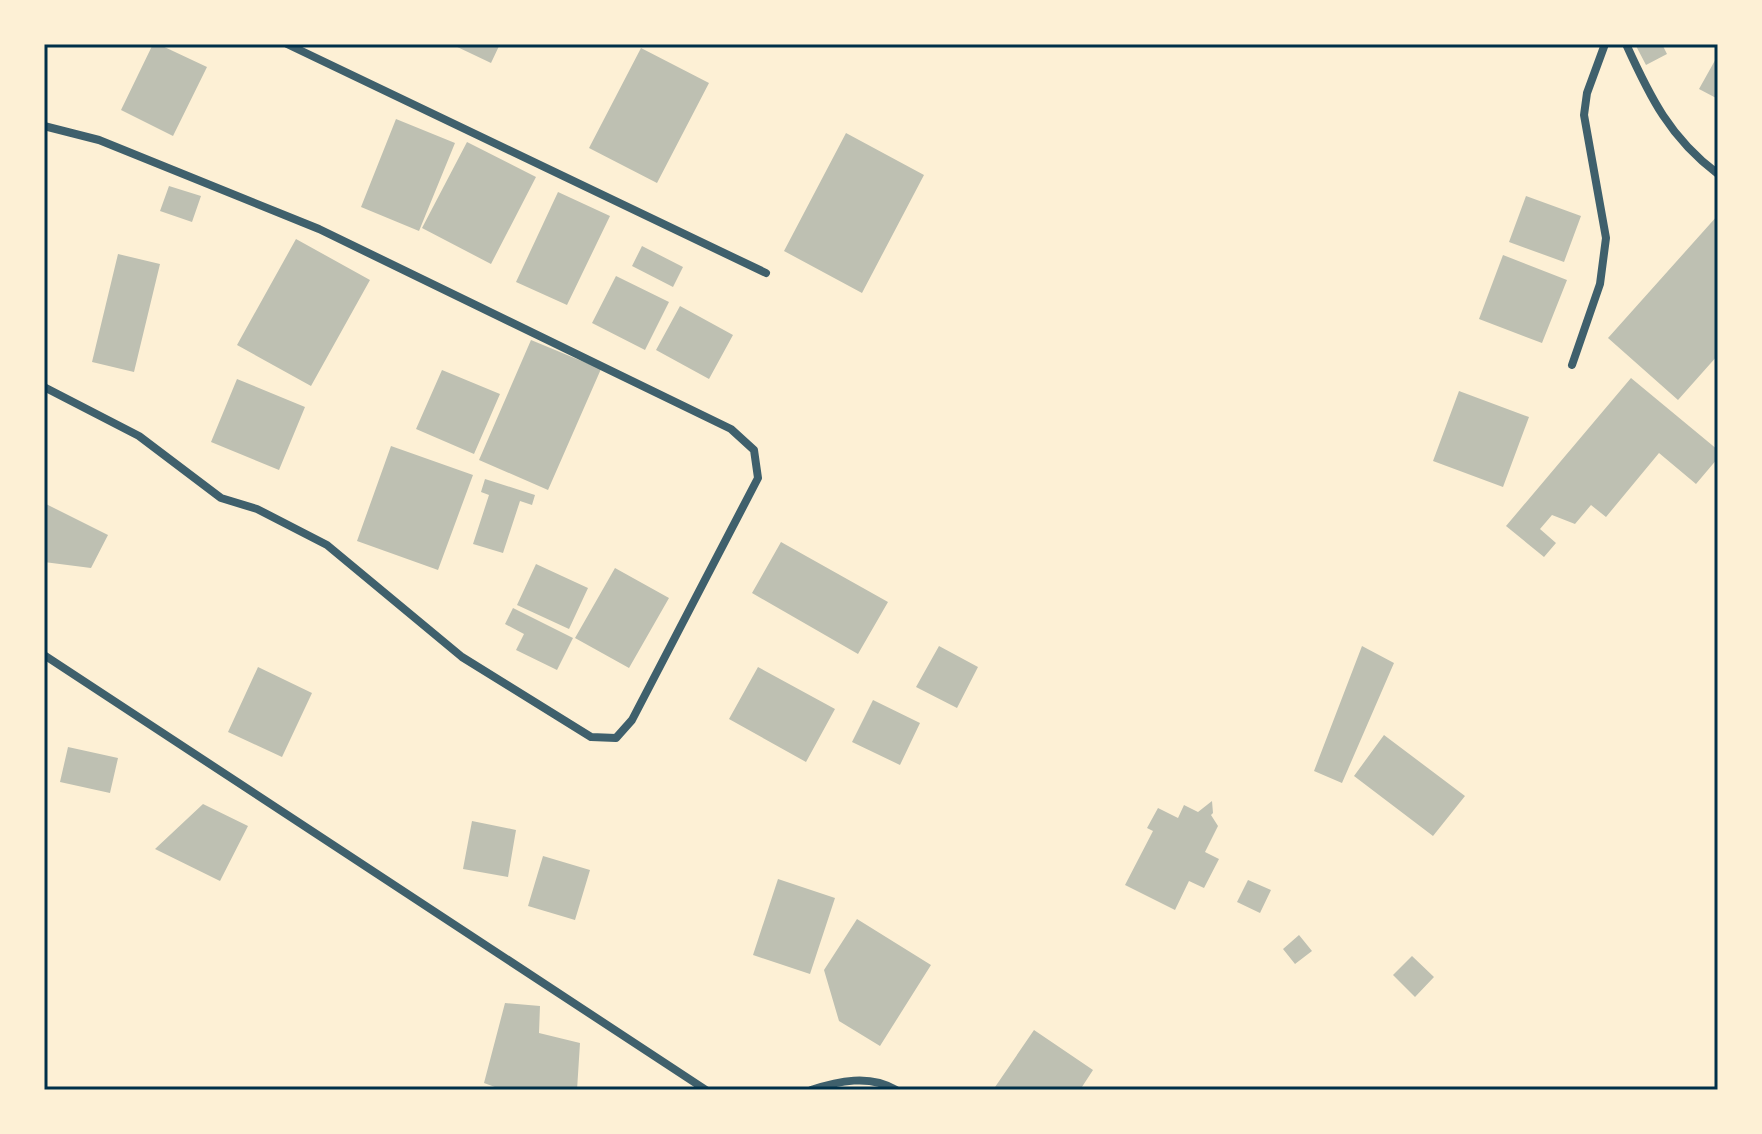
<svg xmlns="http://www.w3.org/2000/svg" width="1762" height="1134" font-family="Georgia,serif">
<rect width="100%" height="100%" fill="#fdf0d5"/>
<path fill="#bec0b2" d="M153,44H158L207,67L173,136L121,110Z
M451,44H500L491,63Z
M1635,44H1662L1667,54L1646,65Z
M641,48L709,83L657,183L589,148Z
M1718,55V99L1699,89Z
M396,119L455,143L419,231L361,207Z
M846,133L924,175L862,293L784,251Z
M467,142L536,177L491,264L422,228Z
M169,186L201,196L192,222L160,211Z
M558,192L610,216L567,305L516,282Z
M1526,196L1581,216L1564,262L1509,242Z
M1718,215V355L1678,400L1608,338Z
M296,239L370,280L311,386L237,345Z
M642,246L683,267L673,287L632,266Z
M118,254L160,264L134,372L92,362Z
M1503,255L1567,280L1542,343L1479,319Z
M616,276L669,302L645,350L592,323Z
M680,306L733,335L709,379L656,350Z
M531,340L601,369L548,490L479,460Z
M442,370L500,394L474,454L416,429Z
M1631,378L1718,450V458L1696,484L1659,453L1606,517L1591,505L1575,524L1552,515L1540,529L1556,543L1544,557L1506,526Z
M237,379L305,407L279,470L211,442Z
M1459,391L1529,417L1503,487L1433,461Z
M391,446L473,475L438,570L357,541Z
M485,479L535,495L532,505L520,501L503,553L473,544L489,495L481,492Z
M46,504L108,535L91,568L44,562Z
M781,542L888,602L858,654L752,593Z
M536,564L588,588L569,629L517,605Z
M615,568L669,598L629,668L575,638Z
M513,608L573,638L557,670L516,650L524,634L505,624Z
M939,646L978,667L957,708L916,687Z
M1362,646L1394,663L1342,783L1314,771Z
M258,667L312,693L282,757L228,732Z
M758,667L835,709L806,762L729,719Z
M873,700L920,723L900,765L852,742Z
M1384,735L1465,796L1433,836L1354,776Z
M68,747L118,758L110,793L60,782Z
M1212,801L1213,813L1211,815L1218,826L1205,852L1219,859L1204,888L1189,881L1175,910L1125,885L1153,831L1147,828L1158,808L1178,818L1184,805L1198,812Z
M203,804L248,826L220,881L155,849Z
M472,821L516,830L508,877L463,869Z
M543,856L590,870L575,920L528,906Z
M778,879L835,898L810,974L753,955Z
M1248,880L1271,890L1260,913L1237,902Z
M857,919L931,965L880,1046L839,1021L824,970Z
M1299,935L1312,951L1295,964L1283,949Z
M1412,956L1434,977L1415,997L1393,975Z
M505,1003L540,1006L539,1033L580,1043L577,1090H503L484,1083Z
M1034,1030L1093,1070L1080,1090H993Z"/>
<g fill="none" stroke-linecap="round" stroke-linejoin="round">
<path stroke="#3f606c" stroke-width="8" d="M287,44L766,273
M1626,44C1650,97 1670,138 1718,174
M44,126L99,140L319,229L731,429L754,450L758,478L632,720L616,738L591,737L462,657L327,545L257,509L221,498L139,436L44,387
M1572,365L1600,284L1606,238L1584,115L1587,93L1605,44
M44,655L706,1090
M811,1090C838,1081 870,1074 896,1090"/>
</g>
<rect width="1762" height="1134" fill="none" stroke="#fdf0d5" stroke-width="92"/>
<rect x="46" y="46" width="1670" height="1042" fill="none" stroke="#003049" stroke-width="3"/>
</svg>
